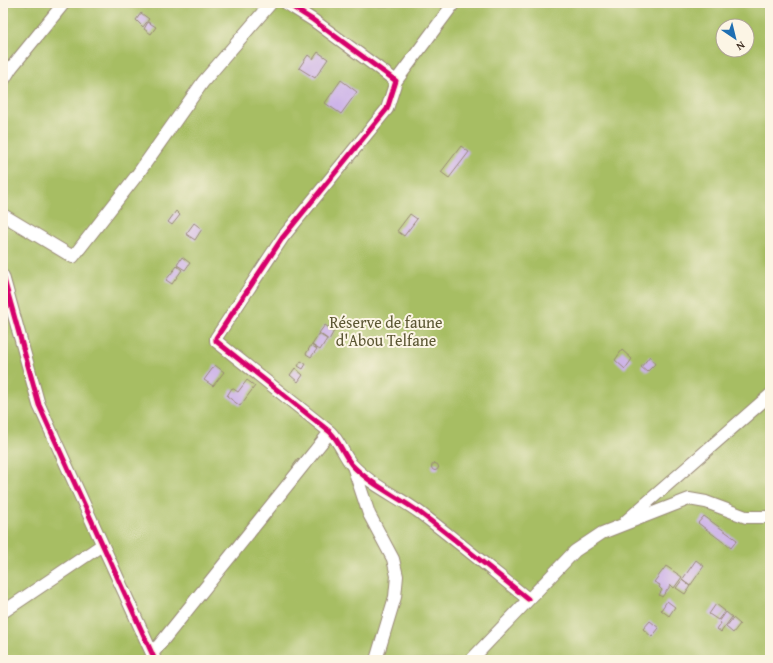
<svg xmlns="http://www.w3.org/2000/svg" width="773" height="663" font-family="'Gentium Book Plus',serif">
<rect width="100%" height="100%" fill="#fcf5e5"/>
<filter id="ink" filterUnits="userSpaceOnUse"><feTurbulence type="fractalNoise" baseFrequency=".025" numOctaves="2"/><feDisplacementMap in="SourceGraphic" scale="8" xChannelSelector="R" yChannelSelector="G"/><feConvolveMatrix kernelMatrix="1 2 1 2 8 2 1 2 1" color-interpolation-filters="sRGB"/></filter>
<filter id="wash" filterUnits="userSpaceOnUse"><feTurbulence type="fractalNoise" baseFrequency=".012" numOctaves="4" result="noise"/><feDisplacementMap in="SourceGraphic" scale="16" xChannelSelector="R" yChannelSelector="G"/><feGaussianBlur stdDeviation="0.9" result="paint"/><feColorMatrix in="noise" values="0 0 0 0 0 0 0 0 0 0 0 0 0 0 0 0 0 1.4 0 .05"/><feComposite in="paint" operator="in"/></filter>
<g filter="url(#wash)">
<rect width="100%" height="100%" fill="#f6e6cd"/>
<path fill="#a7be63" stroke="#717440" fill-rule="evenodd" d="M3,3H770V660H3ZM723,26H747V50H723Z"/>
<g id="blocks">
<path fill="#cdb4e8" d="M141,13L149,19L143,27L136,20Z
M148,22L156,27L151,34L144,29Z
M318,52L328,59L315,78L299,68L308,55L313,59Z
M341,80L357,92L341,114L325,103Z
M461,146L469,152L449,178L441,172Z
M176,211L180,215L172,225L168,222Z
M410,214L417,219L404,236L397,231Z
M194,223L202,229L195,240L186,234Z
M182,257L190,263L185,270L177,265Z
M177,266L182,270L172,284L166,280Z
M325,325L334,331L329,340L319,333Z
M319,334L327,339L320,350L312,345Z
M311,345L317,349L311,357L306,354Z
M622,350L632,359L625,369L615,360Z
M650,356L655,364L647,372L641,367Z
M301,361L306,364L303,369L298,366Z
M215,365L224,372L213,386L204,380Z
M295,368L303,375L298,382L290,375Z
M247,380L255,386L240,406L227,396L232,388L238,392Z
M298,459L304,463L298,471L292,467Z
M431.5 467a3.5 3.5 0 1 1 7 0a3.5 3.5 0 1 1-7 0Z
M704,516L737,540L731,548L698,523Z
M696,560L704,566L690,586L682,580Z
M666,566L682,577L674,588L671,585L662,597L659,595L662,590L659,587L660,585L654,582Z
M682,580L690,586L685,594L676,588Z
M667,601L675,607L669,616L661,610Z
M716,604L725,611L718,620L709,614Z
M726,612L732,617L721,632L717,629L721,623L719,622Z
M733,618L740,624L733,633L726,627Z
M650,621L659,628L652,637L643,629Z"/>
</g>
</g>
<g filter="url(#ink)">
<use href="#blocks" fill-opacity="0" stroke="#988876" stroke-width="1"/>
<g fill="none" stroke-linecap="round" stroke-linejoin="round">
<g stroke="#988876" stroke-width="14">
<path id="street" d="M286,3L313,20L396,81L387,109L283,237L216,338V341L330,432C340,442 343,454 352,465C371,485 397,496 419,512C456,540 492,570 528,599
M3,81L11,68L64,3
M396,81L454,3
M3,215L73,257L137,175L203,82L271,3
M3,276L39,405L155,660
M353,466L369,514L393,559L397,576L395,597L376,660
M626,521L770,395
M3,612L102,545
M152,654L330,432
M471,660L575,551L602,533L689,499L706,502L746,517H770"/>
</g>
<use href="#street" stroke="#fff" stroke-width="12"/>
<g stroke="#fcf5e5" stroke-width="8">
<path id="cycleway" d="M286,3L313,20L396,81L387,109L283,237L216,338V341L330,432C340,442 343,454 352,465C371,485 397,496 419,512C456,540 492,570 528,599
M3,276L39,405L155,660"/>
</g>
<use href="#cycleway" stroke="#d6006c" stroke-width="5"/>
</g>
</g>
<g text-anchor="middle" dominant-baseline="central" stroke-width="4" stroke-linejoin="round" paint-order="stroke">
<g font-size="16" fill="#5b5633" stroke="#fcf5e5">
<text x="386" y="322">Réserve de faune<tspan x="386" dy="18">d'Abou Telfane</tspan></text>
</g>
</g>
<rect width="773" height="663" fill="none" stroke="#fcf5e5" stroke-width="16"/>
<g transform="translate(735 38) rotate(145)"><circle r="19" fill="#fcf5e5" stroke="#afa495"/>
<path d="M0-3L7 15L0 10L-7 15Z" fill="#1f6fb2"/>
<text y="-6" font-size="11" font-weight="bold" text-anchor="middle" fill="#3b2a1e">N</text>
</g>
</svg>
